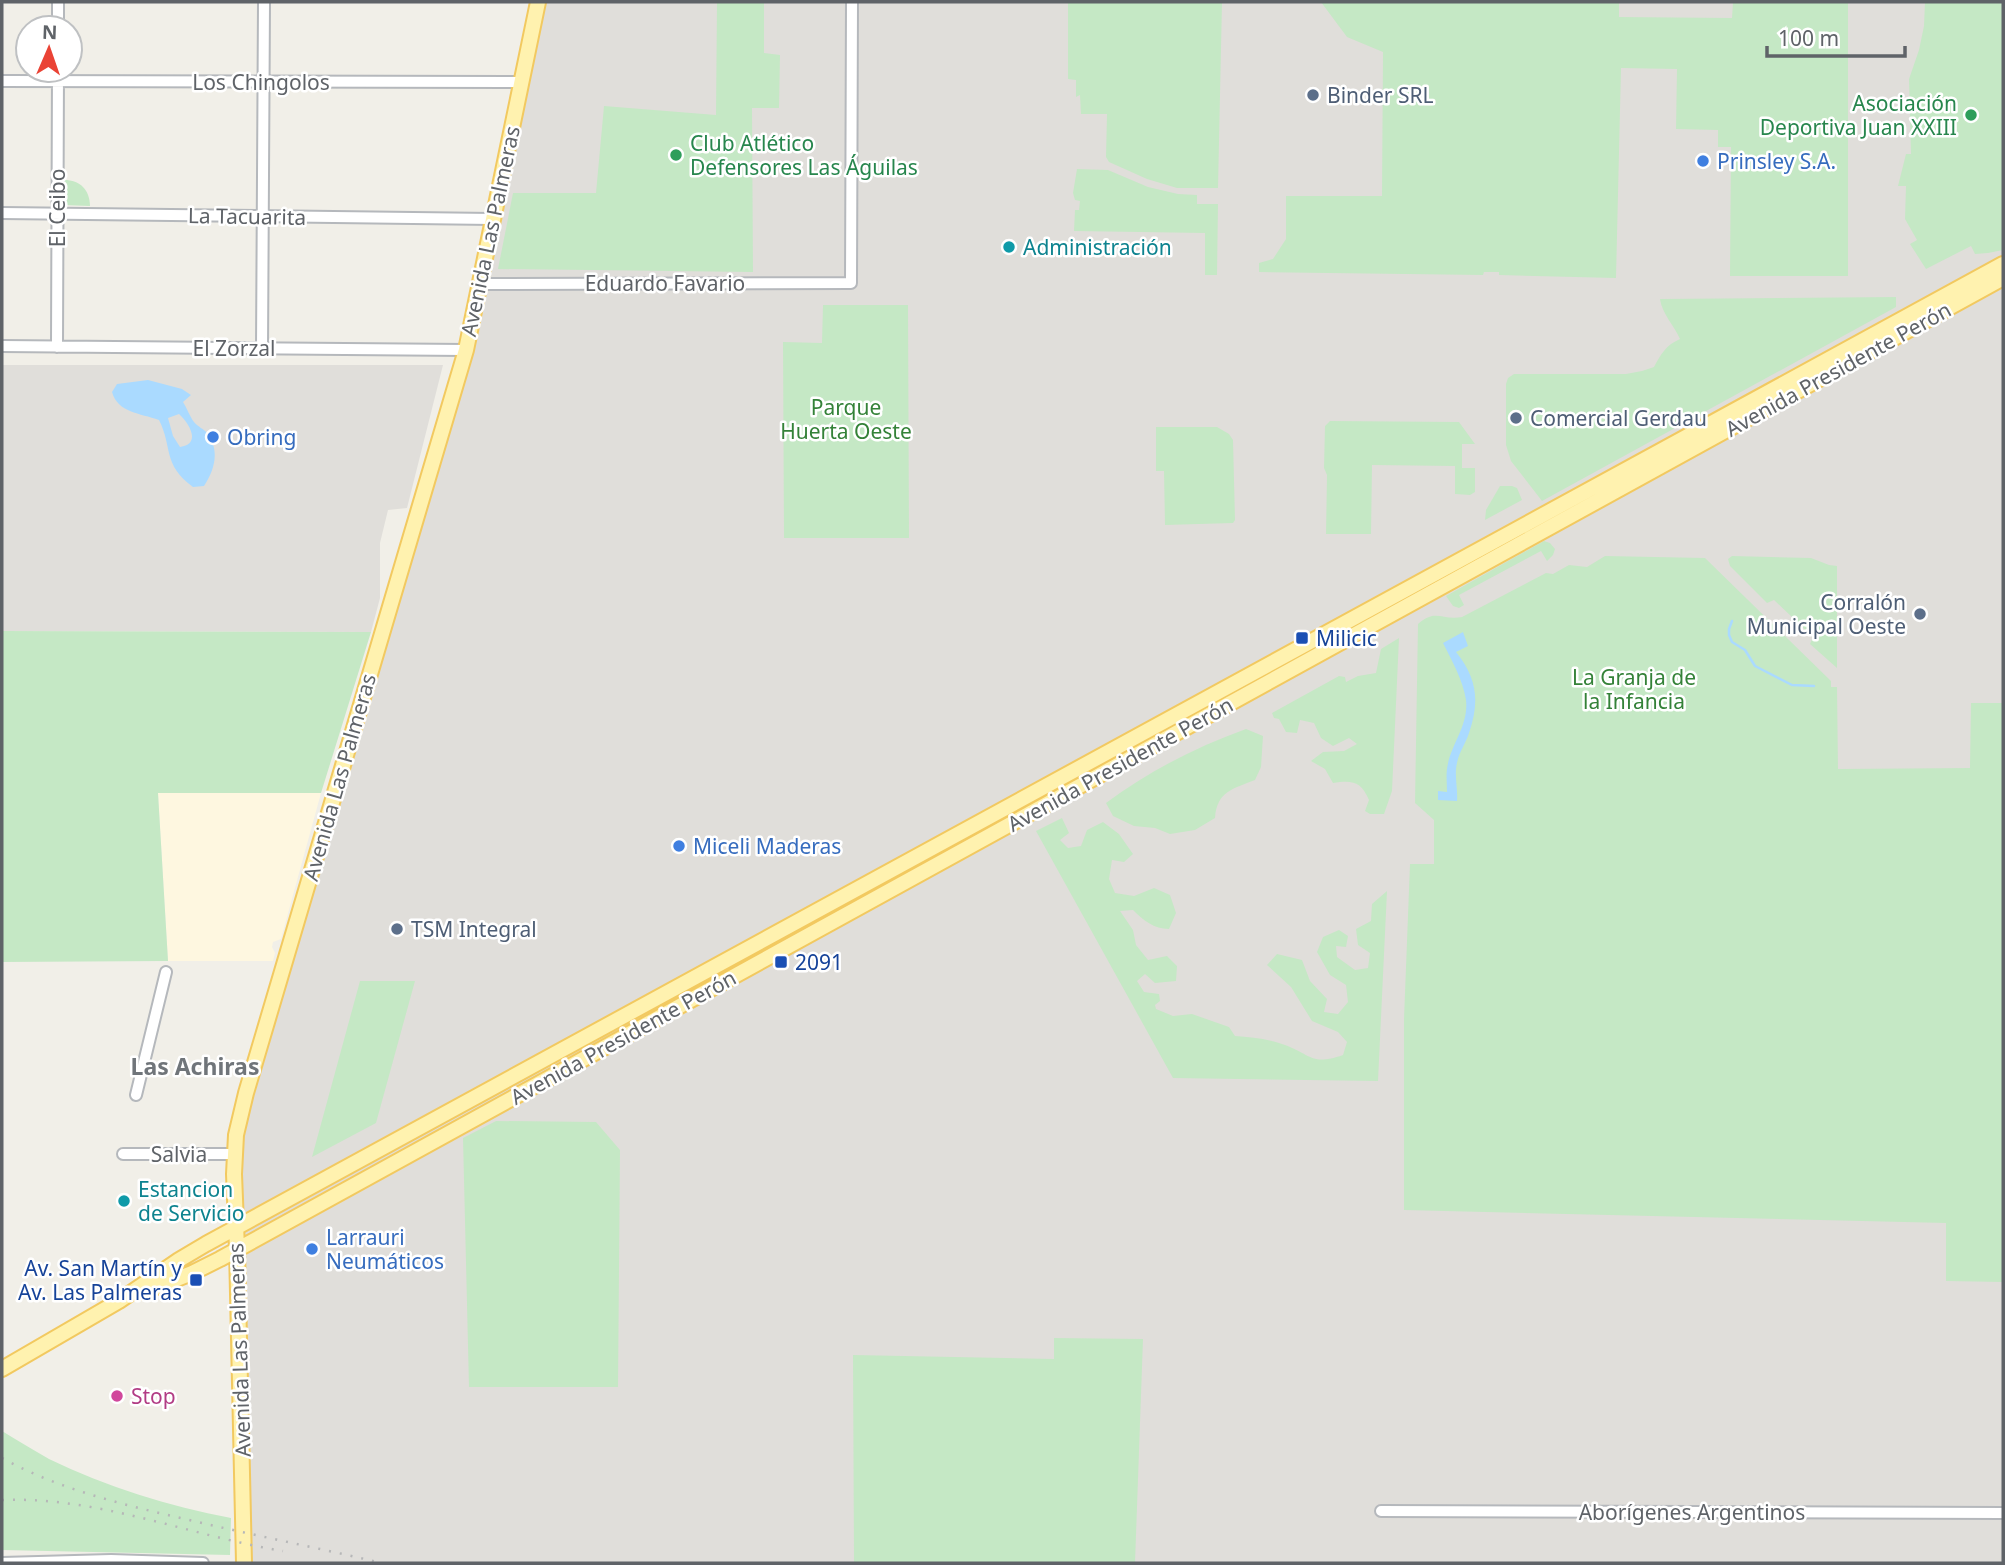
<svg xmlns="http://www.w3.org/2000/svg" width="2005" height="1565" font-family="'Noto Sans',sans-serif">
<rect width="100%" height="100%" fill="#f1efe8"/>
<path fill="#fef7e0" d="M158,793H321L281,939L273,942L272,947L275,953L273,961H168Z"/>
<path fill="#e0deda" d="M538,2H2003V1563H245L236,1135L466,350Z
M2,365H443L407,508L388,510L380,543V598L371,632L2,631Z"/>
<path fill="#c5e8c5" d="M717,2H764V53L780,55L779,108H752L753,272L498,269L513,193H596L604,106L716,115Z
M1068,2H1222L1218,188H1177L1147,179L1109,162L1106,157L1107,114H1081L1080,95L1076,97V80L1068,79Z
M1321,2H1619V17L1732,18L1733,2H1848V276H1730L1731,147H1718V130L1676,129L1677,69L1621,68L1616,278L1499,275V272H1484L1483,275L1259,272V263L1273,259L1286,239V196H1382L1383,52L1347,37Z
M1925,2H2003V250L1988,253L1975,254L1971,246L1926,269L1910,244L1917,240L1905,219L1906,186H1898L1906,154H1911L1909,79L1919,50L1924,26Z
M1077,169L1108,170L1148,187L1178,194L1197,195V204H1218L1217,275H1205V233L1074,231L1075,210H1079L1080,201L1075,200L1073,193Z
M62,180C79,179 90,189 90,206L62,205Z
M1896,297V307L1542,501L1511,461L1506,445V384L1508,378L1514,374H1626L1642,371L1654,367C1661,354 1666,345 1680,339C1674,325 1662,314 1660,299Z
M823,305H908L909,538H784L783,342L822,343Z
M1330,421L1459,422L1475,444H1462V468H1475V492L1470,495L1455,494V466L1372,465L1371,534H1326L1327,475L1324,468L1325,426Z
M1156,427H1217L1229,434L1233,440L1235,520L1233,523L1165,525L1164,471H1156Z
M1500,486H1512L1517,488L1522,500L1485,520L1486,510Z
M1544,541L1550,543L1555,549L1553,555L1547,561L1541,551L1459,595L1464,605L1459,608L1453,606L1446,596Z
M1605,556L1705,558L1831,681V687H1837L1838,769L1970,768L1971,703H2003V1282L1946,1281V1223L1404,1210V1019L1410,864H1434V820L1415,803L1418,624C1436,608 1442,621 1462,617L1546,573L1553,574L1569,565L1587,567Z
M1732,556L1811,558L1829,565L1837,566V668L1810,644L1813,637L1774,600L1767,603L1730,566L1728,559Z
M2,631L371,632L321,793H158L168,961L2,962Z
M1399,638L1392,791L1384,814H1370L1365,811L1369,800C1361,781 1352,780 1333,783L1325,769L1311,761L1323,752L1344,751L1357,744L1349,738L1333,746L1321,738L1314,723L1300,720L1297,733L1286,732L1279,719L1274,718L1272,713L1339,676L1345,677L1346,682L1358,676L1376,673L1381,649Z
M1246,729L1263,736L1261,767L1255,780C1233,789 1217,791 1215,818L1195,830L1170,834L1155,828L1134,826L1113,816L1106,803C1149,771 1196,747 1246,729Z
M1062,818L1069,833L1060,840L1068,848L1081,846L1087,830L1103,822L1119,834L1133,854L1124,862L1112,860L1109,879L1115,893L1134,896L1154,888L1170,895L1176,913L1169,929C1154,929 1143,920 1133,910L1120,911L1133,930L1136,945L1148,960L1167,956L1177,966L1176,981L1155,983L1145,974L1137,981L1144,992L1159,994L1160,1001L1155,1005L1156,1009L1173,1016L1192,1014L1229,1027L1235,1036C1252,1037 1268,1039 1285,1045C1312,1055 1311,1066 1343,1055L1347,1042L1338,1032L1312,1021L1291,987L1267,965L1277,954L1302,960L1310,981L1327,999L1324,1012L1338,1014L1348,1002L1346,985L1330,975L1317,952L1323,937L1339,930L1348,936L1346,947L1336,946L1337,957L1355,970L1368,968L1370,953L1358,945L1356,929L1371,921L1372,904L1387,891L1378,1081L1173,1078L1036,831Z
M360,981H415L376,1123L312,1157Z
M496,1121L596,1122L620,1150L618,1387H469L463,1138Z
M1054,1338L1143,1339L1135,1563H854L853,1355L1054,1359Z
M2,1431C17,1440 33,1450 49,1459C106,1487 169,1506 231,1518L230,1555L2,1550Z"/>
<path fill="#aadaff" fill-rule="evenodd" d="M148,380L182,389L191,395L183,402C187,408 190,417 194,422C198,427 204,429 207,433C220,450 215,469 204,486L193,487C162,464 173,448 159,420C140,413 118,413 112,392L117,384ZM179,414C189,423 202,444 180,447L173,436L168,418Z
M1463,632L1468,646L1456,652C1477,678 1480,701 1469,733C1466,743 1459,752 1457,763C1454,775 1458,789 1457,801L1438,800V791L1447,792C1447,784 1446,776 1447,769C1450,745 1469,726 1466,700C1463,680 1452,661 1443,643Z"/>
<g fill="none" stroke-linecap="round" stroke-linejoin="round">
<path stroke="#aadaff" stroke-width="2.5" d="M1732,621L1729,629V635L1732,642L1745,650L1755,666L1792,685L1814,686"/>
<g stroke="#b5b8bc" stroke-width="14">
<path id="minor" d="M58,28V2
M2,81L521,82
M2,213L493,219
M479,284L851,283L852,2
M2,346L466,350
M57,347L58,70
M262,348L264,2
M136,1095L166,972
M123,1154H235
M1381,1511L2003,1513
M2,1563L111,1560L203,1563"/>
</g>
<g stroke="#f2c960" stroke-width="18">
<path id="major" d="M144,1292L192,1273L220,1259L2003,278
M2,1369L119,1301L179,1260L206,1244L2003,264
M244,1563L237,1249L234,1174L236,1135L246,1093L466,350L538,2"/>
</g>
<use href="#minor" stroke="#fff" stroke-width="10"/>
<use href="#major" stroke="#fff2af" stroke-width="14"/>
<path stroke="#b6b7b8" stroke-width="2.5" stroke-dasharray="2 9" stroke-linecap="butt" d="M2,1458C60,1490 125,1505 189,1520C253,1535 318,1548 382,1563
M2,1500C98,1496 190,1536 283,1551"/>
</g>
<g fill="#5c6f8a" stroke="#fff" stroke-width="2.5">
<circle cx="1313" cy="95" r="7"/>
<circle cx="1516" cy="418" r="7"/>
<circle cx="1920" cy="614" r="7"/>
<circle cx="397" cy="929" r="7"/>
</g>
<g fill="#2e9e5b" stroke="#fff" stroke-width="2.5">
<circle cx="1971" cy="115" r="7"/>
<circle cx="676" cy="155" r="7"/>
</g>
<g fill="#3f7fe0" stroke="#fff" stroke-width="2.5">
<circle cx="1703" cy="161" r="7"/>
<circle cx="213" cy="437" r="7"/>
<circle cx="679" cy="846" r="7"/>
<circle cx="312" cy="1249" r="7"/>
</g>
<g fill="#0f9aa8" stroke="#fff" stroke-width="2.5">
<circle cx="1009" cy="247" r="7"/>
<circle cx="124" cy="1201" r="7"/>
</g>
<g fill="#1a4fb4" stroke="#fff" stroke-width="2.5">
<rect x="1295" y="631" width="14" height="14" rx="3.5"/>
<rect x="774" y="955" width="14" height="14" rx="3.5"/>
<rect x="189" y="1273" width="14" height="14" rx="3.5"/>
</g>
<circle fill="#d1479c" stroke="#fff" stroke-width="2.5" cx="117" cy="1396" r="7"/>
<g text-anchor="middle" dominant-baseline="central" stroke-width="5" stroke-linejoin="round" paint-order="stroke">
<g font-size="21" fill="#5f6368" stroke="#fff">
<text x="261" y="82">Los Chingolos</text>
<text transform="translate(57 208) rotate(-90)">El Ceibo</text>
<text transform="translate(247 216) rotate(1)">La Tacuarita</text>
<text transform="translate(490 231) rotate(-78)">Avenida Las Palmeras</text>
<text x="665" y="283">Eduardo Favario</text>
<text x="234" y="348">El Zorzal</text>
<text transform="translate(1838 369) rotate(-29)">Avenida Presidente Perón</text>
<text transform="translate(1120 764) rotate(-29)">Avenida Presidente Perón</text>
<text transform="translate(339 777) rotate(-74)">Avenida Las Palmeras</text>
<text transform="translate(623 1037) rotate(-29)">Avenida Presidente Perón</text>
<text x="179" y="1154">Salvia</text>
<text transform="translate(239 1350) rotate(-92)">Avenida Las Palmeras</text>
<text x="1692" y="1512">Aborígenes Argentinos</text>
</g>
<g font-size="21" fill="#4e5e75" stroke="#fff" text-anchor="start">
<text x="1327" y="95">Binder SRL</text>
<text x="1530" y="418">Comercial Gerdau</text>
<text x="1906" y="602" text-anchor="end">Corralón<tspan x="1906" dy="24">Municipal Oeste</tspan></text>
<text x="411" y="929">TSM Integral</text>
</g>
<g font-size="21" fill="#27864d" stroke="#fff" text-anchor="end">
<text x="1957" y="103">Asociación<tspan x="1957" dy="24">Deportiva Juan XXIII</tspan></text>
<text x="690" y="143" text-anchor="start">Club Atlético<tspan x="690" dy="24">Defensores Las Águilas</tspan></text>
</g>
<g font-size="21" fill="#366cbe" stroke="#fff" text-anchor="start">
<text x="1717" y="161">Prinsley S.A.</text>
<text x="227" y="437">Obring</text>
<text x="693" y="846">Miceli Maderas</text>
<text x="326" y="1237">Larrauri<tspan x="326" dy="24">Neumáticos</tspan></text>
</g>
<g font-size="21" fill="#0d838f" stroke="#fff" text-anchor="start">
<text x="1023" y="247">Administración</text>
<text x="138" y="1189">Estancion<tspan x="138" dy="24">de Servicio</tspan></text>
</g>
<g font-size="21" fill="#348238" stroke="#fff">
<text x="846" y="407">Parque<tspan x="846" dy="24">Huerta Oeste</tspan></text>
<text x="1634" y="677">La Granja de<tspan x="1634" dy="24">la Infancia</tspan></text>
</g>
<g font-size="21" fill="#164399" stroke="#fff" text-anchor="start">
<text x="1316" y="638">Milicic</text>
<text x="795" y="962">2091</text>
<text x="182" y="1268" text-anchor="end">Av. San Martín y<tspan x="182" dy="24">Av. Las Palmeras</tspan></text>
</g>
<g font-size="21" fill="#b23c85" stroke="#fff" text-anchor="start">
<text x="131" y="1396">Stop</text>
</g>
<g font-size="23" font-weight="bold" fill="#70757a" stroke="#fff">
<text x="195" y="1066">Las Achiras</text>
</g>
</g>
<rect width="2005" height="1565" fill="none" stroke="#5f6368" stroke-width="7"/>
<g transform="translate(49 49) rotate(2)"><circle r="33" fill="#ffffff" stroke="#bfc1c3" stroke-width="2"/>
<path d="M0-5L12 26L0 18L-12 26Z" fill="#ea4335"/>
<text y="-10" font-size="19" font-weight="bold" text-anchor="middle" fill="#5f6368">N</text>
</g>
<path d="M1767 46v10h138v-10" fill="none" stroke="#5f6368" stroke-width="3.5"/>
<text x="1778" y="46" font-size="21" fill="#5f6368" stroke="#ffffff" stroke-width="5" paint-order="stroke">100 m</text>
</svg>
